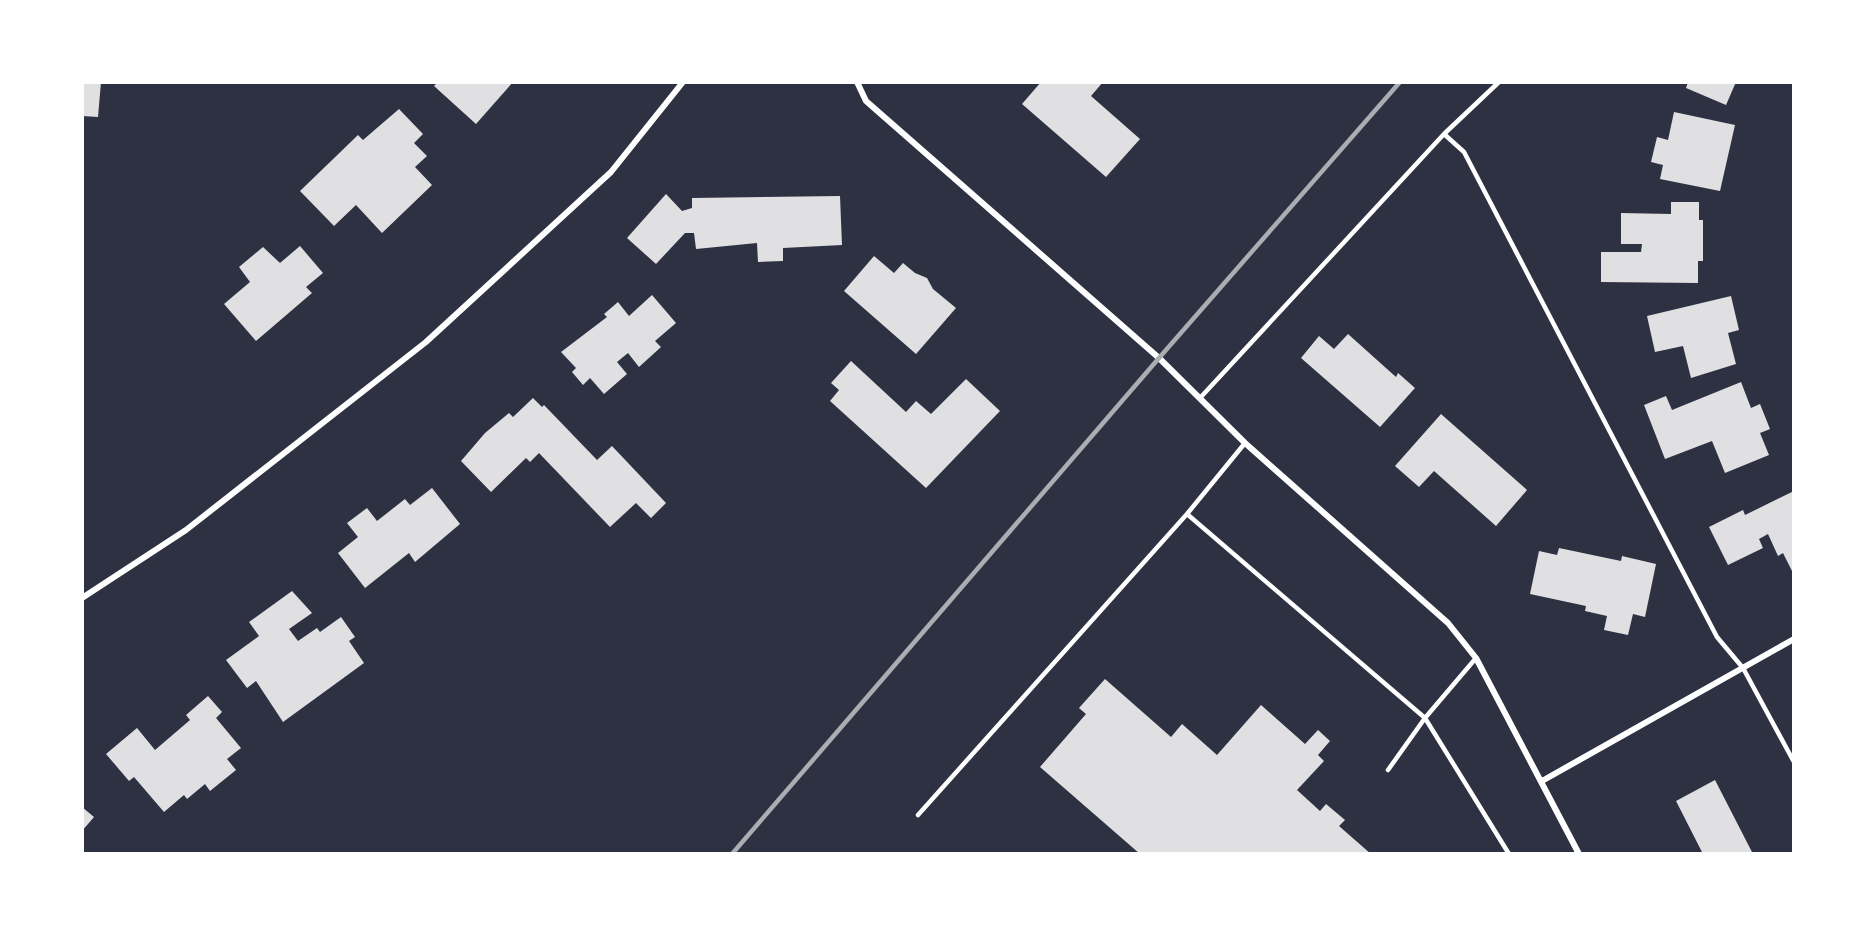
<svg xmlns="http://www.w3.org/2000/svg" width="1876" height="936" font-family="Commissioner,sans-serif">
<rect width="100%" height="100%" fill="#2d3142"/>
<path fill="#e0e0e3" d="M82,82H101L98,117L82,116Z
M438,82H513L476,124L434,86Z
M1041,82H1103L1091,96L1140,139L1106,177L1022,104Z
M1688,82H1736L1726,105L1686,88Z
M399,109L423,134L414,143L427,156L415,167L432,185L382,233L356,205L334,226L300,191L358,135L363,140Z
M1674,112L1735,125L1720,191L1660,179L1663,165L1651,162L1657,137L1668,140Z
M666,194L682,211L692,208V198L840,196L842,245L783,248V261L758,262L757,243L696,249L694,233H685L656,264L627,238Z
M1671,202H1699V220H1703V261H1698V283L1601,282V252H1641L1642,244H1621V213L1671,214Z
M300,246L323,273L306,287L312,293L256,341L224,304L250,282L239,267L263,247L280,263Z
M874,256L894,273L903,263L915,273L927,278L933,289L956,308L916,354L844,291Z
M652,295L676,323L655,341L661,347L639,367L628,353L617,362L627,374L604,394L590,378L583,385L572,372L576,368L561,352L607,317L604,314L618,302L629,316Z
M1731,296L1739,330L1728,333L1736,364L1691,378L1683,346L1655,352L1647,316Z
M1348,334L1396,377L1398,373L1415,388L1380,427L1301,358L1319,336L1334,349Z
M851,361L906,412L916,401L931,414L966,379L1000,411L926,488L830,401L839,390L831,383Z
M1741,382L1751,408L1760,404L1770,429L1760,433L1769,455L1725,473L1712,441L1665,459L1644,405L1666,396L1672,410Z
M533,398L542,407L544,405L597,460L612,446L666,503L651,518L636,503L610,527L539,453L530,462L526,458L491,492L461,461L485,433L509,413L513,417Z
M1441,414L1527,490L1496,526L1434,471L1419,487L1395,466Z
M432,488L460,524L415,562L409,553L365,588L338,553L358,537L347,523L367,508L377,521L405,499L410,505Z
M1794,491V575L1783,553L1778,556L1768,534L1759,539L1763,548L1728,565L1709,527L1743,510L1745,515Z
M1559,548L1621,561L1622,556L1656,564L1645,617L1633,614L1628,635L1604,630L1607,616L1585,611L1586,606L1530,594L1539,551L1557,555Z
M292,591L312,613L289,629L298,641L317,628L320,632L341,617L355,637L349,641L364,663L283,722L256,681L247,688L226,660L259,636L249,622Z
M1105,679L1171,737L1182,724L1217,755L1261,705L1305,744L1318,730L1330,741L1318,755L1324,761L1297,790L1320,811L1326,804L1345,820L1339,826L1371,854H1140L1040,767L1086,714L1079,708Z
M208,696L222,712L216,718L241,748L227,759L236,770L210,791L205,784L187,799L184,795L164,812L134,777L129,781L106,754L137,728L155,750L190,720L186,715Z
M1715,780L1753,854H1703L1676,801Z
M82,807L94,817L82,831Z"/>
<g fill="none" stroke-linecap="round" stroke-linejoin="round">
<path stroke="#fff" stroke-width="4.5" d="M1444,134L1464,152L1717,637L1743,668L1794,762
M1200,398L1444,134L1499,82
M1245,443L1187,514L1425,718L1509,854
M1388,770L1425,718L1476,658
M918,815L1187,514"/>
<path stroke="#fff" stroke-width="6" d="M857,82L866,101L1159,358L1245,443L1448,623L1476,658L1579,854
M82,598L186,530L426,342L611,172L683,82
M1542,781L1794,639"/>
<path stroke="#abadb3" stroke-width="4.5" d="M732,854L1159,358L1400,82"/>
</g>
<rect width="1876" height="936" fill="none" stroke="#ffffff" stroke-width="168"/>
</svg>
